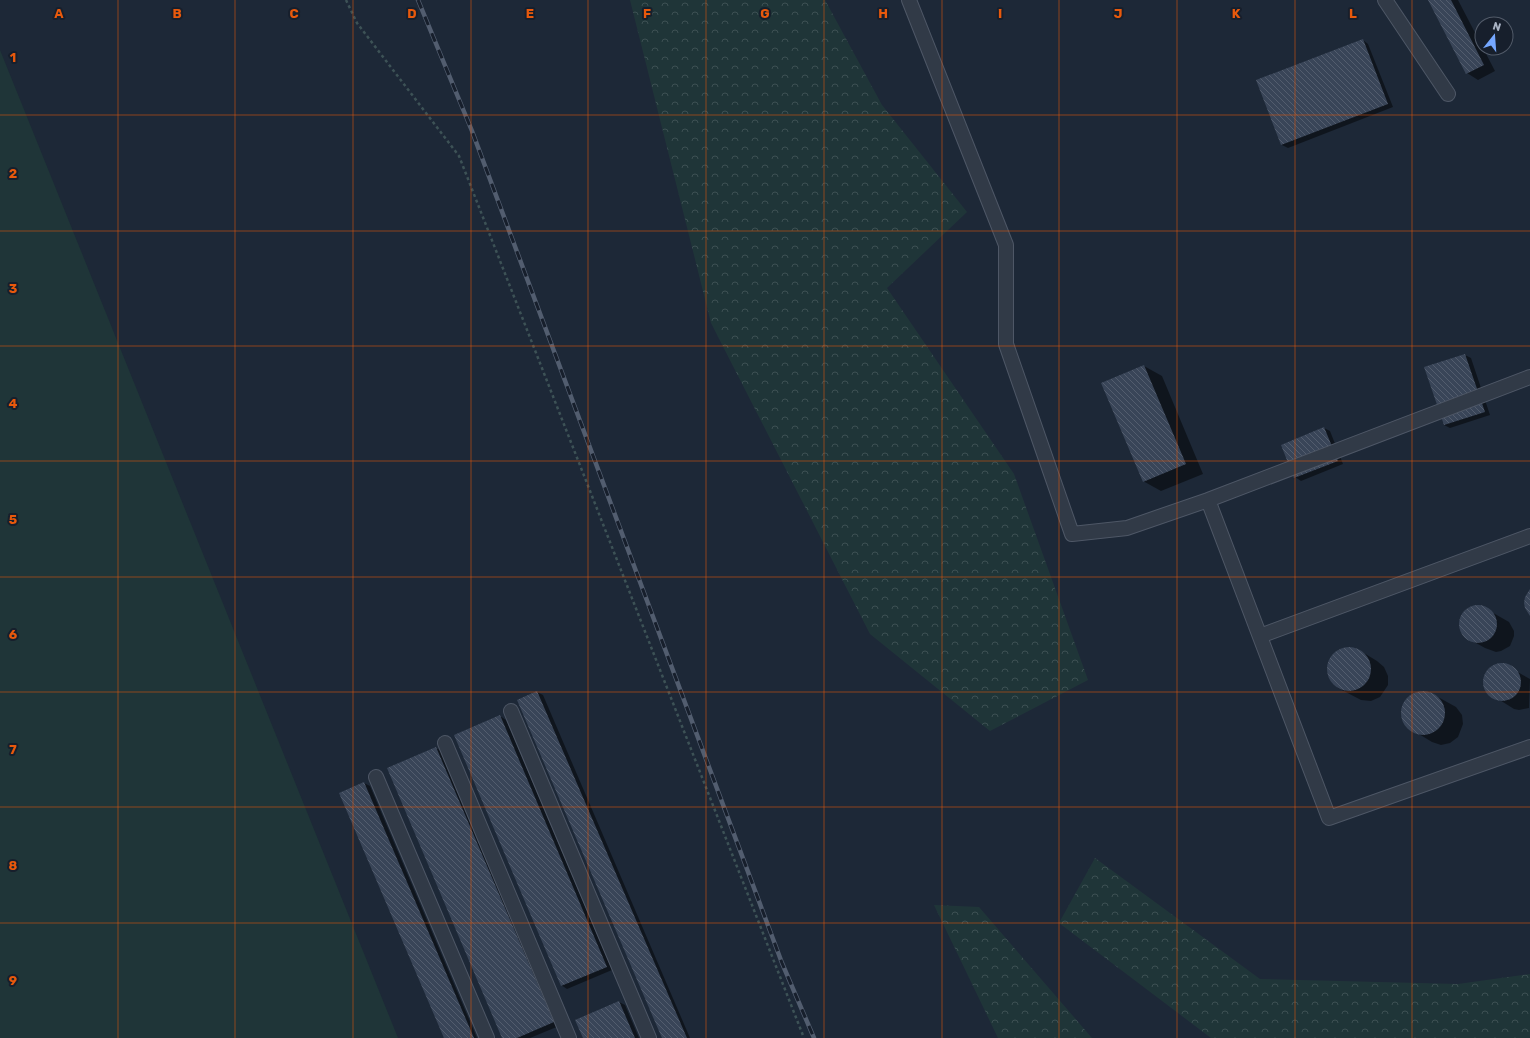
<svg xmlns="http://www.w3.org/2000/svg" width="1530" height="1038" font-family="Rubik,sans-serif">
<defs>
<pattern id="forest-crowns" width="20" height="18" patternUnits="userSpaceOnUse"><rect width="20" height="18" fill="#1f3538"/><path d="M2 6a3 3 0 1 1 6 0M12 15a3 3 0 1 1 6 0" fill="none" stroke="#3d5053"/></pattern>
<pattern id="building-back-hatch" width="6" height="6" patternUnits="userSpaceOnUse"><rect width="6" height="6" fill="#394558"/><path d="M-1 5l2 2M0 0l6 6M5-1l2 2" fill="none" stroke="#535d6e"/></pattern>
</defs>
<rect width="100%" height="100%" fill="#1d2837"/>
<path fill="#1f3538" d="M0,50L398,1038H0Z"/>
<path fill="url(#forest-crowns)" d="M630,0H825L882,105L967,212L887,288L1014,474L1088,680L990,731L870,634L711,323Z
M1095,858L1260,979L1458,984L1530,974V1038H1211L1059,923Z
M934,905L979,907L1092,1038H998Z"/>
<path fill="#0007" d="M1429,0H1458L1495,71L1478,80L1467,73Z
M1363,40L1368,44L1393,107L1288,148L1282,145L1257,81Z
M1465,355L1471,358L1490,415L1450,428L1444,425Z
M1144,366L1162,376L1203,474L1161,491L1143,481Z
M1324,428L1330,431L1343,464L1301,481L1295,477Z
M1476,606H1481L1509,622L1514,631V636L1510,646L1501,651L1496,652L1485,648L1467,638L1461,629V618L1463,614L1471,607Z
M1340,649H1355L1359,650L1377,661L1384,667L1388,676V685L1380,697L1371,701L1361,700L1338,688L1331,681L1328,673V663L1333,655Z
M1505,665L1530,679L1529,708L1519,710L1514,709L1487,692L1485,688V677L1490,669L1495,666Z
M537,692L543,695L690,1038H663Z
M1420,692H1429L1456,707L1462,715L1463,724L1458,737L1450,743L1441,745L1432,742L1409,728L1402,716L1403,707L1411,695Z
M500,716L506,720L612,970L567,989L561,985Z
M436,748L441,751L559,1026L530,1038H503Z
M364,783L370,786L477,1038H445Z
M619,1002L625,1005L639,1038H584Z"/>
<path fill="url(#building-back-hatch)" d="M1428,0H1451L1484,65L1466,74Z
M1363,39L1388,104L1281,145L1256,80Z
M1465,354L1485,412L1444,425L1424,367Z
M1144,365L1186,464L1143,482L1101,383Z
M1324,427L1338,461L1294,478L1281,445Z
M1530,589V616L1525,608L1524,603L1525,597Z
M1459 624a19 19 0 1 1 38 0a19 19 0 1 1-38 0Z
M1327 669a22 22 0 1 1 44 0a22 22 0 1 1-44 0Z
M1483 682a19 19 0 1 1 38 0a19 19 0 1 1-38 0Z
M1401 713a22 22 0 1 1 44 0a22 22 0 1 1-44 0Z
M537,691L687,1038H662L517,700Z
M500,715L607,967L561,986L454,735Z
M436,747L554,1022L517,1038H502L387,768Z
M364,782L474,1038H444L339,793Z
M619,1001L635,1038H583L575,1020Z"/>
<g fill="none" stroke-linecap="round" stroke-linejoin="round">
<g stroke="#4e5766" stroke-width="16">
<path id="service" d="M909,0L1006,245V344L1072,534L1127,528L1208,500L1530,377
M1385,0L1448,94
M1208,500L1329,818L1530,747
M1260,636L1530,536
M511,711L649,1038
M445,743L569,1038
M376,777L487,1038"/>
</g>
<path stroke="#3d5256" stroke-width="2.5" stroke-dasharray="3 3" stroke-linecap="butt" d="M346,0L357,23L459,156L804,1038"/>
<use href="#service" stroke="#313a47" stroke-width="14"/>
<g stroke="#525d6f" stroke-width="4.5">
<path id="rail" d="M418,0L472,131L782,963L814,1038"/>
</g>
<use href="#rail" stroke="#171f2c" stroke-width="3" stroke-dasharray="9" stroke-linecap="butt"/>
</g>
<path fill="none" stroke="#e8590c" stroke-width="1" stroke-opacity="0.55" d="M118,0V1038M235,0V1038M353,0V1038M471,0V1038M588,0V1038M706,0V1038M824,0V1038M942,0V1038M1059,0V1038M1177,0V1038M1295,0V1038M1412,0V1038M0,115H1530M0,231H1530M0,346H1530M0,461H1530M0,577H1530M0,692H1530M0,807H1530M0,923H1530"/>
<g font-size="13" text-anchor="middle" font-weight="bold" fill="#e8590c" stroke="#171f2c" stroke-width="4" stroke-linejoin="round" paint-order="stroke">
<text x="59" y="18">A</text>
<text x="177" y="18">B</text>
<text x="294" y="18">C</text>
<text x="412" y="18">D</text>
<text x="530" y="18">E</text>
<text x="647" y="18">F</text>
<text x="765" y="18">G</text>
<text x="883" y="18">H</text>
<text x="1000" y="18">I</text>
<text x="1118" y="18">J</text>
<text x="1236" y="18">K</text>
<text x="1353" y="18">L</text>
<text x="13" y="62">1</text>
<text x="13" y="178">2</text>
<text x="13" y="293">3</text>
<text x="13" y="408">4</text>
<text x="13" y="524">5</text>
<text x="13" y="639">6</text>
<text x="13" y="754">7</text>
<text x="13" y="870">8</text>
<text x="13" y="985">9</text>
</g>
<g transform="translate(1494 36) rotate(17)"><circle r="19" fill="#171f2c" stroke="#525b69"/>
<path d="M0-3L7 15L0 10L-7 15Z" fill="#75a7ff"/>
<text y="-6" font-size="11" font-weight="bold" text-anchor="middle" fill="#aab4c5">N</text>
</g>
</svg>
